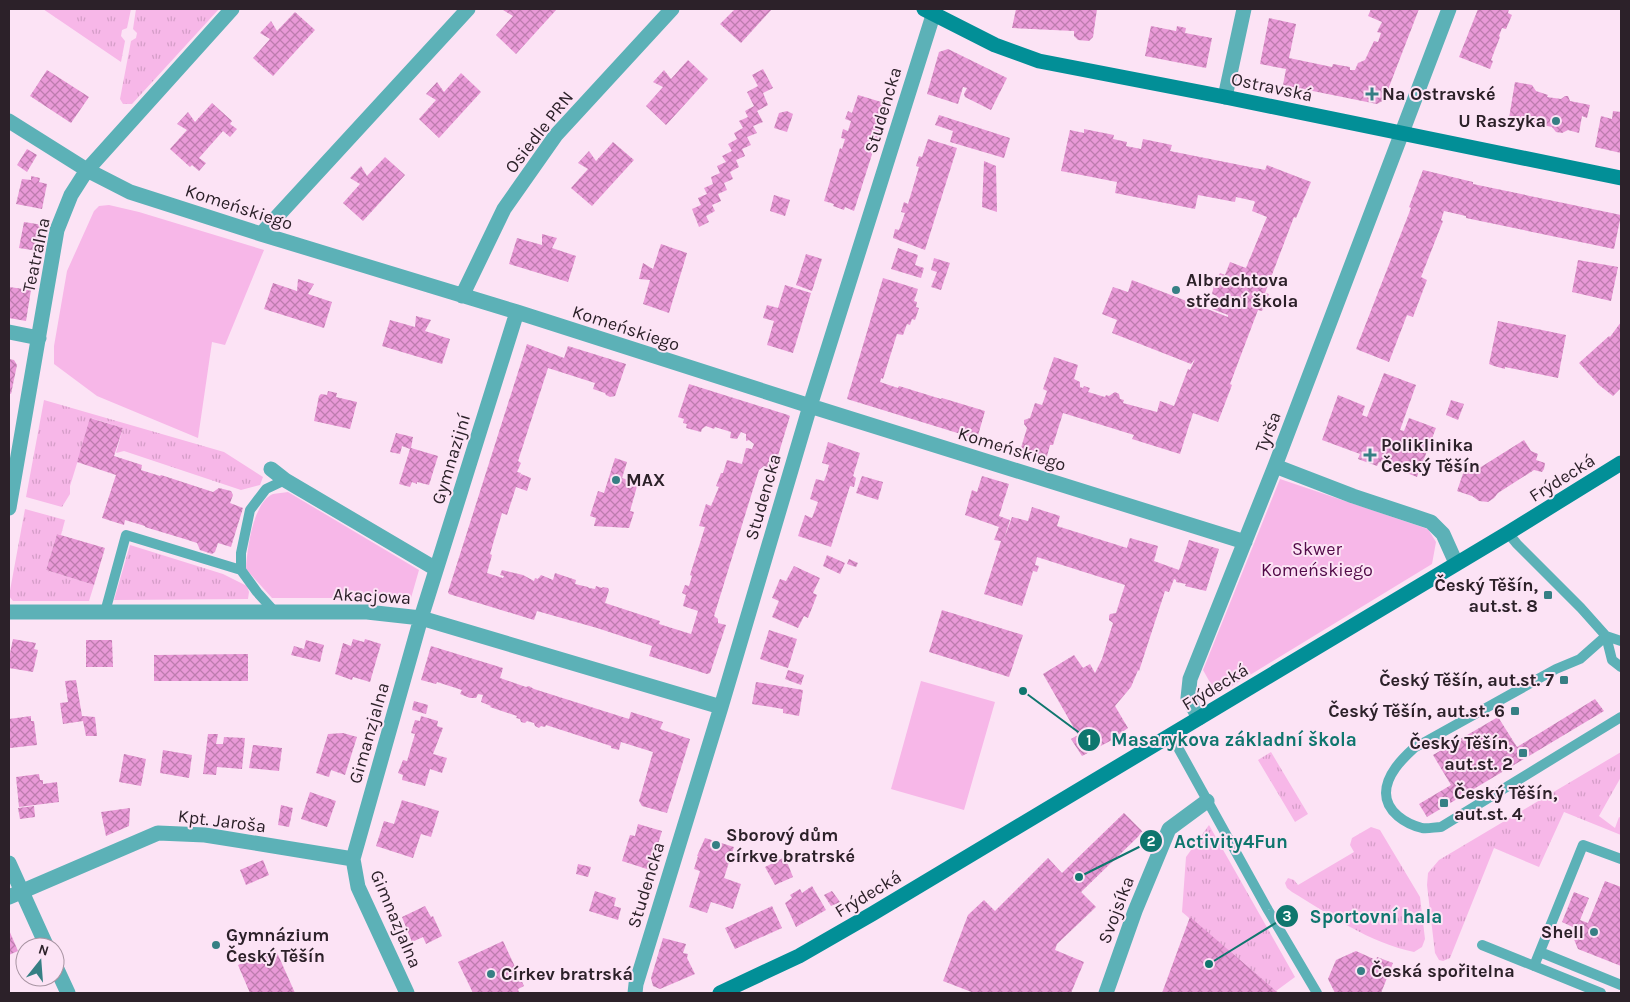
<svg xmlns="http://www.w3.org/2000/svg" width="1630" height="1002" font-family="Karla,sans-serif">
<defs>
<pattern id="grass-tufts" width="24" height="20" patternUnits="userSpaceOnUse" patternTransform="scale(1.25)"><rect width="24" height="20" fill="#f7b7e8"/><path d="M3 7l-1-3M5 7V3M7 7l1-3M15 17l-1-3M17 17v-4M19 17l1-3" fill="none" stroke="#d49dc7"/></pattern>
<pattern id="building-cross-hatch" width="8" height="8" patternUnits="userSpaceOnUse" patternTransform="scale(1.25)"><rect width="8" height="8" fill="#e999d7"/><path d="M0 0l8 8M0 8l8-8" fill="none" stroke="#bd7cae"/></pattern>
</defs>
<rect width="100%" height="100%" fill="#fce3f5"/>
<path fill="url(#grass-tufts)" d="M43,9H131L127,28L122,30L121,36L125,41L121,62Z
M136,9H219L132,104H123L120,99L131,41L136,38L137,33L133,29Z
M44,400L224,452L263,477L260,485L241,490L124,451L116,453L123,428L91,418L70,486V494L62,507L26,497Z
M25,509L65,520L61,535L57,534L46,570L94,585L89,601H13L9,596Z
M130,545L223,574L247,586L249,592L248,599L114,600Z
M1271,752L1308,814L1295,822L1258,760Z
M1621,752V777L1599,816L1615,828L1619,817L1621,818V835L1564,812L1539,867L1494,848L1450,958L1443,961L1439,960L1435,953L1427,885L1428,873L1439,860Z
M1209,825L1295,977L1276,991L1182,912L1186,857Z
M1371,827L1380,830L1420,897L1425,939L1422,947L1414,952C1370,943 1330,915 1292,892L1287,888L1285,883L1288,878L1294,880L1298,885L1354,852L1350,845L1352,838Z"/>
<path fill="#f7b7e8" d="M109,205L139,212L264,250L225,345L212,342L198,438L97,396L54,364V346L67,271L94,211L99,206Z
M1280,479L1428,529L1436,542L1432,564L1227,689L1212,686L1203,670Z
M288,492L419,570L411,598H272L246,569C247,550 253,502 273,494C277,493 284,493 288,492Z
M921,681L995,702L964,810L891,789Z"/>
<path fill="url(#building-cross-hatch)" d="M504,9H557L516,54L496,35L513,16L503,10Z
M735,9H772L741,43L720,24Z
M1016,9H1097L1093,37L1089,41L1078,40L1074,36V31L1012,28Z
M1371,9H1419L1384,100L1377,104L1283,85L1286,69L1260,64L1269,18L1296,24L1289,58L1332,67L1333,64L1350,67V70H1355L1358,63L1365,60L1374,41L1378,42L1381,33L1377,32L1382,22L1368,16Z
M1478,9H1509L1508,13L1512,15L1506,29L1502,28L1499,36L1500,37L1491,60L1493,61L1490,69L1459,57Z
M295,12L315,30L273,76L253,58L270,39L260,33L271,21L277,31Z
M1151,26L1176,31L1177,26L1186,28L1185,33L1212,38L1206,68L1145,56Z
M948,49L1007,78L991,110L965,97L964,94L967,88L963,87L958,104L927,94L939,52Z
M688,60L708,79L666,125L646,106L663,87L653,82L664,70L671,79Z
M763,69L773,88L763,93L768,105L757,111L763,122L753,126L757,133L747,137L751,145L742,149L745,156L736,160L739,167L730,172L733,179L724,183L727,190L718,194L721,201L712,205L715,211L706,216L709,222L699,227L692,209L701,205L698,198L707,194L704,188L713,184L711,177L720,173L717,166L726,162L722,156L732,151L728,144L737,139L734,133L743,128L739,121L748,117L745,111L754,106L747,92L758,86L752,75Z
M47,70L89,97L71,123L30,96Z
M461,73L481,92L439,138L419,119L436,100L426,94L437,82L444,92Z
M1515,82L1532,85L1536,91L1548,95L1547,97L1561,99L1565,96H1568L1570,101L1590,105L1587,118L1582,116L1579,133L1568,130L1562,133L1556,132L1552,127L1538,124L1535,126L1530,124L1527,122L1509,118Z
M858,95L888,104L854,211L845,207L844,210L833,206L834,204L824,201L840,148L842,149L845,139L841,138L843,129L848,131L851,121L845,119L848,111L852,113Z
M212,103L232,121L230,124L237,129L230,137L223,131L199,158L206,163L199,171L192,165L190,167L170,149L187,130L177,124L188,112L195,122Z
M787,111L793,114L787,132L774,128L779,113Z
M1613,111L1621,112V153L1595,147L1601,116L1612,119Z
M939,115L1010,138L1004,158L950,142L953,131L935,125Z
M1084,129L1114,135L1113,139L1127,142L1126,146L1141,149L1143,139L1172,145L1170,151L1265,170L1267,165L1311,182L1296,218L1294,217L1265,293L1269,294L1262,311L1258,310L1230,384L1232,385L1218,422L1193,413L1180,454L1132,439L1134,435L1063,413L1053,445H1050L1046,460L1020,451L1027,428L1024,424V420L1030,418L1035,403L1042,405L1047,391L1043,389L1054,357L1078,365L1074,379L1080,382V387L1083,388L1084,386L1090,388L1088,392L1105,397L1106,395L1109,396L1115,392L1119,394L1120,399L1124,400L1123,403L1157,412L1160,401L1174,406L1188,369L1190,370L1195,359L1191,364L1112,333L1117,320L1102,314L1113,287L1128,292L1132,280L1228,317V315L1212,309L1217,296L1212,294L1214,285L1220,273L1225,275L1230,262L1246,268L1267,217L1252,211L1255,202L1254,201L1236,197L1235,202L1198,195L1195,209L1115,193L1117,182L1061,171L1070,130L1084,133Z
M928,139L957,148L925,250L893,238L895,229L899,230L905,213L901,212L904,202L908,204L919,167L916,166L919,156L922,157Z
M613,142L634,160L592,206L571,188L588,169L578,163L589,151L596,161Z
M27,149L37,155L27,172L17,165Z
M385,157L405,175L363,221L343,203L360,184L350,178L361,166L367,176Z
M984,161L996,166L997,212L982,207Z
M1423,170L1473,182V184L1621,215L1614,249L1466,218V216L1444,211L1441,220L1443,221L1421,277L1427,280L1413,317L1407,315L1389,362L1356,349L1411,208L1409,207Z
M31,176L40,178L39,182L47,184L42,209L16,204L22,179L31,180Z
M774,195L790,200L785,216L770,211Z
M24,222L43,225L38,251L19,248Z
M542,234L557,238L552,248L576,256L568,282L509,264L517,238L542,245Z
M661,244L687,253L669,313L643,304L650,280L639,279L643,263L653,269Z
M898,248L918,255L915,265L924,268L921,278L891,269Z
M806,254L822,259L812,291L796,285Z
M934,258L950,263L941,290L931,287L937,272L931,270Z
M1578,260L1618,267L1611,301L1572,292Z
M883,278L918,289L914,301L917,302L916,307L919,308L915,320L912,319L910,325L907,324L903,335L897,334L883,379L881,378L880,382L898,388L899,386L941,399L942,398L985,411L977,439L847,399Z
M298,279L314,284L308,294L332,302L324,328L264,309L273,283L297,291Z
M785,285L811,293L793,353L767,345L774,321L763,318L767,305L778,308Z
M9,287L31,290L26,321L9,318Z
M416,316L431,320L425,331L450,339L442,364L382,346L390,320L415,327Z
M1498,321L1566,335L1558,378L1505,367V369L1494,366L1489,364Z
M1621,322V388L1613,396L1599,385L1579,363L1609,336L1610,337Z
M527,344L564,358L568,346L626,364L615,396L610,397L606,395L605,393L593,389L595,383L548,368L518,461L521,463L517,472L521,473L517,483L521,474L531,478L527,491L516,487L507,515L502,513L490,554L492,555L487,573L503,578L504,576L500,575L502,570L523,575L534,581L535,578L538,579L541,575L553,580L555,573L576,580L575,584L588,587L589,588L595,589L596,586L602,588L603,587L608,588L609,590L605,603L660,621L659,624L691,634L698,611L683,606L686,595L682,593L685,585L689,586L692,576L690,575L705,527L699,526L706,504L711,506L719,487L716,486L721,473H723L727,460L742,464L746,448L752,449L754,444L749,440L746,441V434L741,432L737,439L730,438L731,432L715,427L714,429L706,426L702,429L701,432L686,428L687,424L683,423L684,419L678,417L689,384L788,415L790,416L774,469L764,466L759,470L738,538L714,616L718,619V623L726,625L710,673L707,674L649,656L652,646L597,628L537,611L534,620L449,594L448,592Z
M9,359L14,360L17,365L11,394L9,393Z
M1384,373L1416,385L1400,430L1404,431L1409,418L1436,428L1417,477L1379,462L1377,466L1358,459L1360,454L1322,440L1338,395L1365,406L1362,415L1367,417Z
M328,391L337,393L336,397L357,402L350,429L314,421L319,396L321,394L327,395Z
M1451,400L1464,404L1458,420L1446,415Z
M90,418L123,428L114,456L142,465L141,470L160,476L161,475L213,492L219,488L231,491L233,495L230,503L243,508L231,547L218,543L215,552L212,554L200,550L197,543L188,540L145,527V526L125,520L124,525L102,518L116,475L77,462Z
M396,433L413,437L411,448L438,456L429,485L417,482V484L412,482L410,487L399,484L410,449L402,446L400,454L390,452Z
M1524,440L1531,451L1538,454L1536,460L1545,463L1544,469L1542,472L1534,470L1498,493L1494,498L1488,502L1479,501L1472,496L1457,491L1467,462L1481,467Z
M828,442L860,453L853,476L856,478L854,487L850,486L831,547L798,536L805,515L812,518L818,502L810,499L816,479L824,481L827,473L829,465L822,463Z
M615,458L627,462L622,478L638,483L630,511L634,512L629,528L594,526L596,518L590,516L598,491L604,493Z
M862,476L883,482L878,500L856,493Z
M982,476L1009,484L999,516L1010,520L1004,539L1012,517L1028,521L1032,507L1060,516L1057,526L1127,548L1130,538L1158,546L1154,561L1179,570L1189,540L1219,549L1206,591L1185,586L1186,584L1176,582V580L1174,579L1169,592L1165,591L1139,671L1138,670L1131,687L1115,706L1128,728L1110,741L1082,756L1071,739L1078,735L1043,674L1074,655L1083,668L1090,664L1095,673L1102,659L1113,623L1109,620V616L1110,614L1116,613L1125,585L1037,557L1035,565L1039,566L1037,572L1033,571L1022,606L984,594L1001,541L994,540L999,527L965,515L972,490L977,492Z
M57,534L105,548L94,585L46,570Z
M827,555L845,563L840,574L823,566Z
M849,559L858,563L856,567L847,564Z
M794,566L820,578L813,593L817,595L808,618L804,616L798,628L772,617L779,601L772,598L780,579L786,581Z
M942,610L1023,635L1009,677L929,652Z
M769,630L797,639L788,668L760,659Z
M13,639L36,643L34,649L38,650L33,672L9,668V658Z
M353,639L364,642L365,639L381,644L370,682L353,677L352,680L335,674L343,643L351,646Z
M86,640H112L113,667H86Z
M306,640L324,645L320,662L291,655L294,646L304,649Z
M431,646L503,668L500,678L526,687L529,686L534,689L629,719L631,712L663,722L660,729L690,739L667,813L642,806L639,801L653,752L621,742L619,750L611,748V746L546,725L545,727L541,726L539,728L535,726L534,723L527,721L525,723L521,722L520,719L516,718L517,716L490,707L491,706L481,702L483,695L478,694L476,698H470L460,694L462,690L437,682L436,684L421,680Z
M248,654V681H154V655Z
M788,670L804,675L801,685L785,679Z
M76,680L82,716L95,717L97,736H86L83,721L63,724L60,703L68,702L65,681Z
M756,682L803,690L799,716L783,713V709L752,704Z
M1595,699L1604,711L1427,817L1419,804L1451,785L1433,755L1498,717L1517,747Z
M414,701L428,705L426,714L412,710Z
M31,716V721H34L37,745L10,748L9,719Z
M421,716L438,721L437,726L443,728L433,754L447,758L442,773L430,769L425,786L402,780L403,775L398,773L403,760L407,761L415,734L411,733L415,720L420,721Z
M343,733L357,737L345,775L331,770L329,777L316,773L328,734Z
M208,734H218L216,744H223L224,737L245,738L242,769L217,767L216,775L203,774Z
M253,745L282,748L279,771L249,768Z
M163,750L192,755L189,778L160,773Z
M124,754L146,759L141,786L119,782Z
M39,774L40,780H43V784L57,782L59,802L19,807L16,777Z
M310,792L336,801L327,827L301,819Z
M402,800L439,811L431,837L421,834L413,858L376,846L384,821L394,824Z
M281,805L293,808L289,827L278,825Z
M34,806L35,817L20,819L18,808Z
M130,808L129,826L106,836L101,812Z
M1124,813L1143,832L1081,892L1096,907L1057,944L1055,950L1084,962L1071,993H974L943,981L968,915L984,900L995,911L1048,858L1062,873Z
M638,824L662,831L650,870L622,861L630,835L635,836Z
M705,838L734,847L724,878L741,884L733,909L711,902L707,913L689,907L700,871L694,869L698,856H697Z
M785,857L793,877L775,885L765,867Z
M263,860L269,875L246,885L240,870Z
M578,864L591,867L588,877L576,874Z
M1605,881L1621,887V966L1578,949L1573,937L1577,929L1562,922L1574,892L1589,898L1580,920L1588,923Z
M812,886L826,910L796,927L785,903L792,898L790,895L800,889L802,893Z
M595,891L616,898L614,906L621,908L618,920L589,911Z
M832,891L840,902L831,906L824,895Z
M425,906L431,917L433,916L442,936L426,944L423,937L412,942L402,917Z
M772,906L782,928L735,949L725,928Z
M1190,917L1276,991L1279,993H1162Z
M9,930L18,951L9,955Z
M663,938L686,944L683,953L688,954L687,958L695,974L660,989L653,986L651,978Z
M503,941L524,986L518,989L519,993H473L458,962Z
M275,948L295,993H250L238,965Z
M1356,951L1376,960L1377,957L1393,963L1381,993H1335L1328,979L1336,960Z"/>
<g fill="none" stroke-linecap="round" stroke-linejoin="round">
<path stroke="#5cb1b7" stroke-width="10" d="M1508,533L1517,544L1581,608L1606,636L1612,660L1621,667
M105,612L126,535L241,570
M275,612L257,592L241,570V553L250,510L266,489L285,480
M1606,636L1580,659L1556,669L1414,748C1402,759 1386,775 1386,793C1386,812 1406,824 1422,828C1428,829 1435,827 1441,827L1621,717
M1606,636L1621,641
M1171,735L1268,910L1317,993
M1482,945L1601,993
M1540,952L1621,985
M1534,966L1583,845L1621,859"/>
<path stroke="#5cb1b7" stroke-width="15" d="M1225,97L1244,9
M9,121L87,170L130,192L261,234L517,312L810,406L1245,542
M261,234L468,9
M462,296L504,209L556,135L672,9
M9,332L39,338
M1275,466L1353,496L1431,522L1443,534L1456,563
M271,469L285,480L436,569
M9,508L57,230L71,195L87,170L232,9
M9,612H367L421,618L721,707
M1199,718L1188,698L1190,679L1275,466L1449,9
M9,863L47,947
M9,897L158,833L205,835L353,859
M55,965L68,993
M407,993L358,887L353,859L421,618L517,312
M635,993L636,984L721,707L810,406L935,9
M1106,993L1135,911L1169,829L1207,801"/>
<path stroke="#028f97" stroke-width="15" d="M924,9L995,45L1039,61L1225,97L1621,178
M720,993L799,956L872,914L1508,533L1621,463"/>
</g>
<g fill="#367f84" stroke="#fce3f5" stroke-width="2">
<path d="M1369.5 86.5h5v5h5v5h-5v5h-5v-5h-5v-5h5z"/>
<circle cx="1556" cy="121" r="5"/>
<circle cx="1176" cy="290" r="5"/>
<path d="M1367.5 447.5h5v5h5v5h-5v5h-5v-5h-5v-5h5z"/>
<circle cx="616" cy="480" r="5"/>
<rect x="1543" y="590" width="10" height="10" rx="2.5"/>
<rect x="1559" y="675" width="10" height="10" rx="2.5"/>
<rect x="1510" y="706" width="10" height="10" rx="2.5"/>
<rect x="1518" y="748" width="10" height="10" rx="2.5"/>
<rect x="1439" y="798" width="10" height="10" rx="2.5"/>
<circle cx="716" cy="845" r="5"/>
<circle cx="1594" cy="932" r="5"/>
<circle cx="216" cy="945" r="5"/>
<circle cx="1361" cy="971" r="5"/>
<circle cx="491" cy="974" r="5"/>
</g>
<g text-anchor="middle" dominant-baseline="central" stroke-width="4" stroke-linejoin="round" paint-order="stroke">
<g font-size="18" fill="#2c2129" stroke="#fce3f5">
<text transform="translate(1272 87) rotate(12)">Ostravská</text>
<text transform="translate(883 110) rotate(-73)">Studencka</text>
<text transform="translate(539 132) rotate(-52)">Osiedle PRN</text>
<text transform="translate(239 207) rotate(18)">Komeńskiego</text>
<text transform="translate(36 255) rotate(-78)">Teatralna</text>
<text transform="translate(626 328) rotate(18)">Komeńskiego</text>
<text transform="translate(1268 432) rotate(-69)">Tyrša</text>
<text transform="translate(1012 449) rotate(17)">Komeńskiego</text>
<text transform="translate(451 459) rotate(-73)">Gymnazijní</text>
<text transform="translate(1562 478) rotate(-32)">Frýdecká</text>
<text transform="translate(763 497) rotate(-74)">Studencka</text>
<text transform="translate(372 596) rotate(3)">Akacjowa</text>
<text transform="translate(1215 687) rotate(-31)">Frýdecká</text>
<text transform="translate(369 733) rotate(-74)">Gimanzjalna</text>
<text transform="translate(222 821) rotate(7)">Kpt. Jaroša</text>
<text transform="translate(646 885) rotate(-73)">Studencka</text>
<text transform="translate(868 894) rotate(-31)">Frýdecká</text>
<text transform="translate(1116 910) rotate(-69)">Svojsíka</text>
<text transform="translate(396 919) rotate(67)">Gimnazjalna</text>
</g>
<g font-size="18" font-weight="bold" fill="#2c2129" stroke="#fce3f5" text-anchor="start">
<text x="1382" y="94">Na Ostravské</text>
<text x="1546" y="121" text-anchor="end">U Raszyka</text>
<text x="1186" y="280">Albrechtova<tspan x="1186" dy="21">střední škola</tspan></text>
<text x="1381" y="445">Poliklinika<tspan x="1381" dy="21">Český Těšín</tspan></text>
<text x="626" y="480">MAX</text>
<text x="1538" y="585" text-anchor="end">Český Těšín,<tspan x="1538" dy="21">aut.st. 8</tspan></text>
<text x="1554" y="680" text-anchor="end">Český Těšín, aut.st. 7</text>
<text x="1505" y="711" text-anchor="end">Český Těšín, aut.st. 6</text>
<text x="1513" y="743" text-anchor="end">Český Těšín,<tspan x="1513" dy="21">aut.st. 2</tspan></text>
<text x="1454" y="793">Český Těšín,<tspan x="1454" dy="21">aut.st. 4</tspan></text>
<text x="726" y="835">Sborový dům<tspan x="726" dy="21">církve bratrské</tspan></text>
<text x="1584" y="932" text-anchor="end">Shell</text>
<text x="226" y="935">Gymnázium<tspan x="226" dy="21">Český Těšín</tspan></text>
<text x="1371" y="971">Česká spořitelna</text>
<text x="501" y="974">Církev bratrská</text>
</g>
<g font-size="18" fill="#520a48" stroke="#fce3f5">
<text x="1317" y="549">Skwer<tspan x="1317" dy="21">Komeńskiego</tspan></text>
</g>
</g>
<path fill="none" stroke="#0f766e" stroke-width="2" d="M1023 691L1089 740M1079 877L1151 841M1209 964L1287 916"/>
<g fill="#0f766e" stroke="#fce3f5" stroke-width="2">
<circle cx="1023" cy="691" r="5"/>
<circle cx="1079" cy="877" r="5"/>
<circle cx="1209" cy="964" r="5"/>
<circle cx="1089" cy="740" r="12"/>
<circle cx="1151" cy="841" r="12"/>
<circle cx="1287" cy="916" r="12"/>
</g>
<g font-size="15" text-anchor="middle" font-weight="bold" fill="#fff">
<text x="1089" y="745">1</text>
<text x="1151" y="846">2</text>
<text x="1287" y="921">3</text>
</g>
<g font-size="19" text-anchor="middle" font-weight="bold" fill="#0f766e" stroke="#fce3f5" stroke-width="4" stroke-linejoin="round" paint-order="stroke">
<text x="1234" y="746">Masarykova základní škola</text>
<text x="1231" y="848">Activity4Fun</text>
<text x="1376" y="923">Sportovní hala</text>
</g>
<rect width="1630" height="1002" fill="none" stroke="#2c2129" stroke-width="20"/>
<g transform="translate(40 962) rotate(17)"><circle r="24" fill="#fce3f5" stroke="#a995a3"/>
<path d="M0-4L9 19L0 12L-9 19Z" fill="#367f84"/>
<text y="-8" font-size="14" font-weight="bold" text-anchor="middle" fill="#2c2129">N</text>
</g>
</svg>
